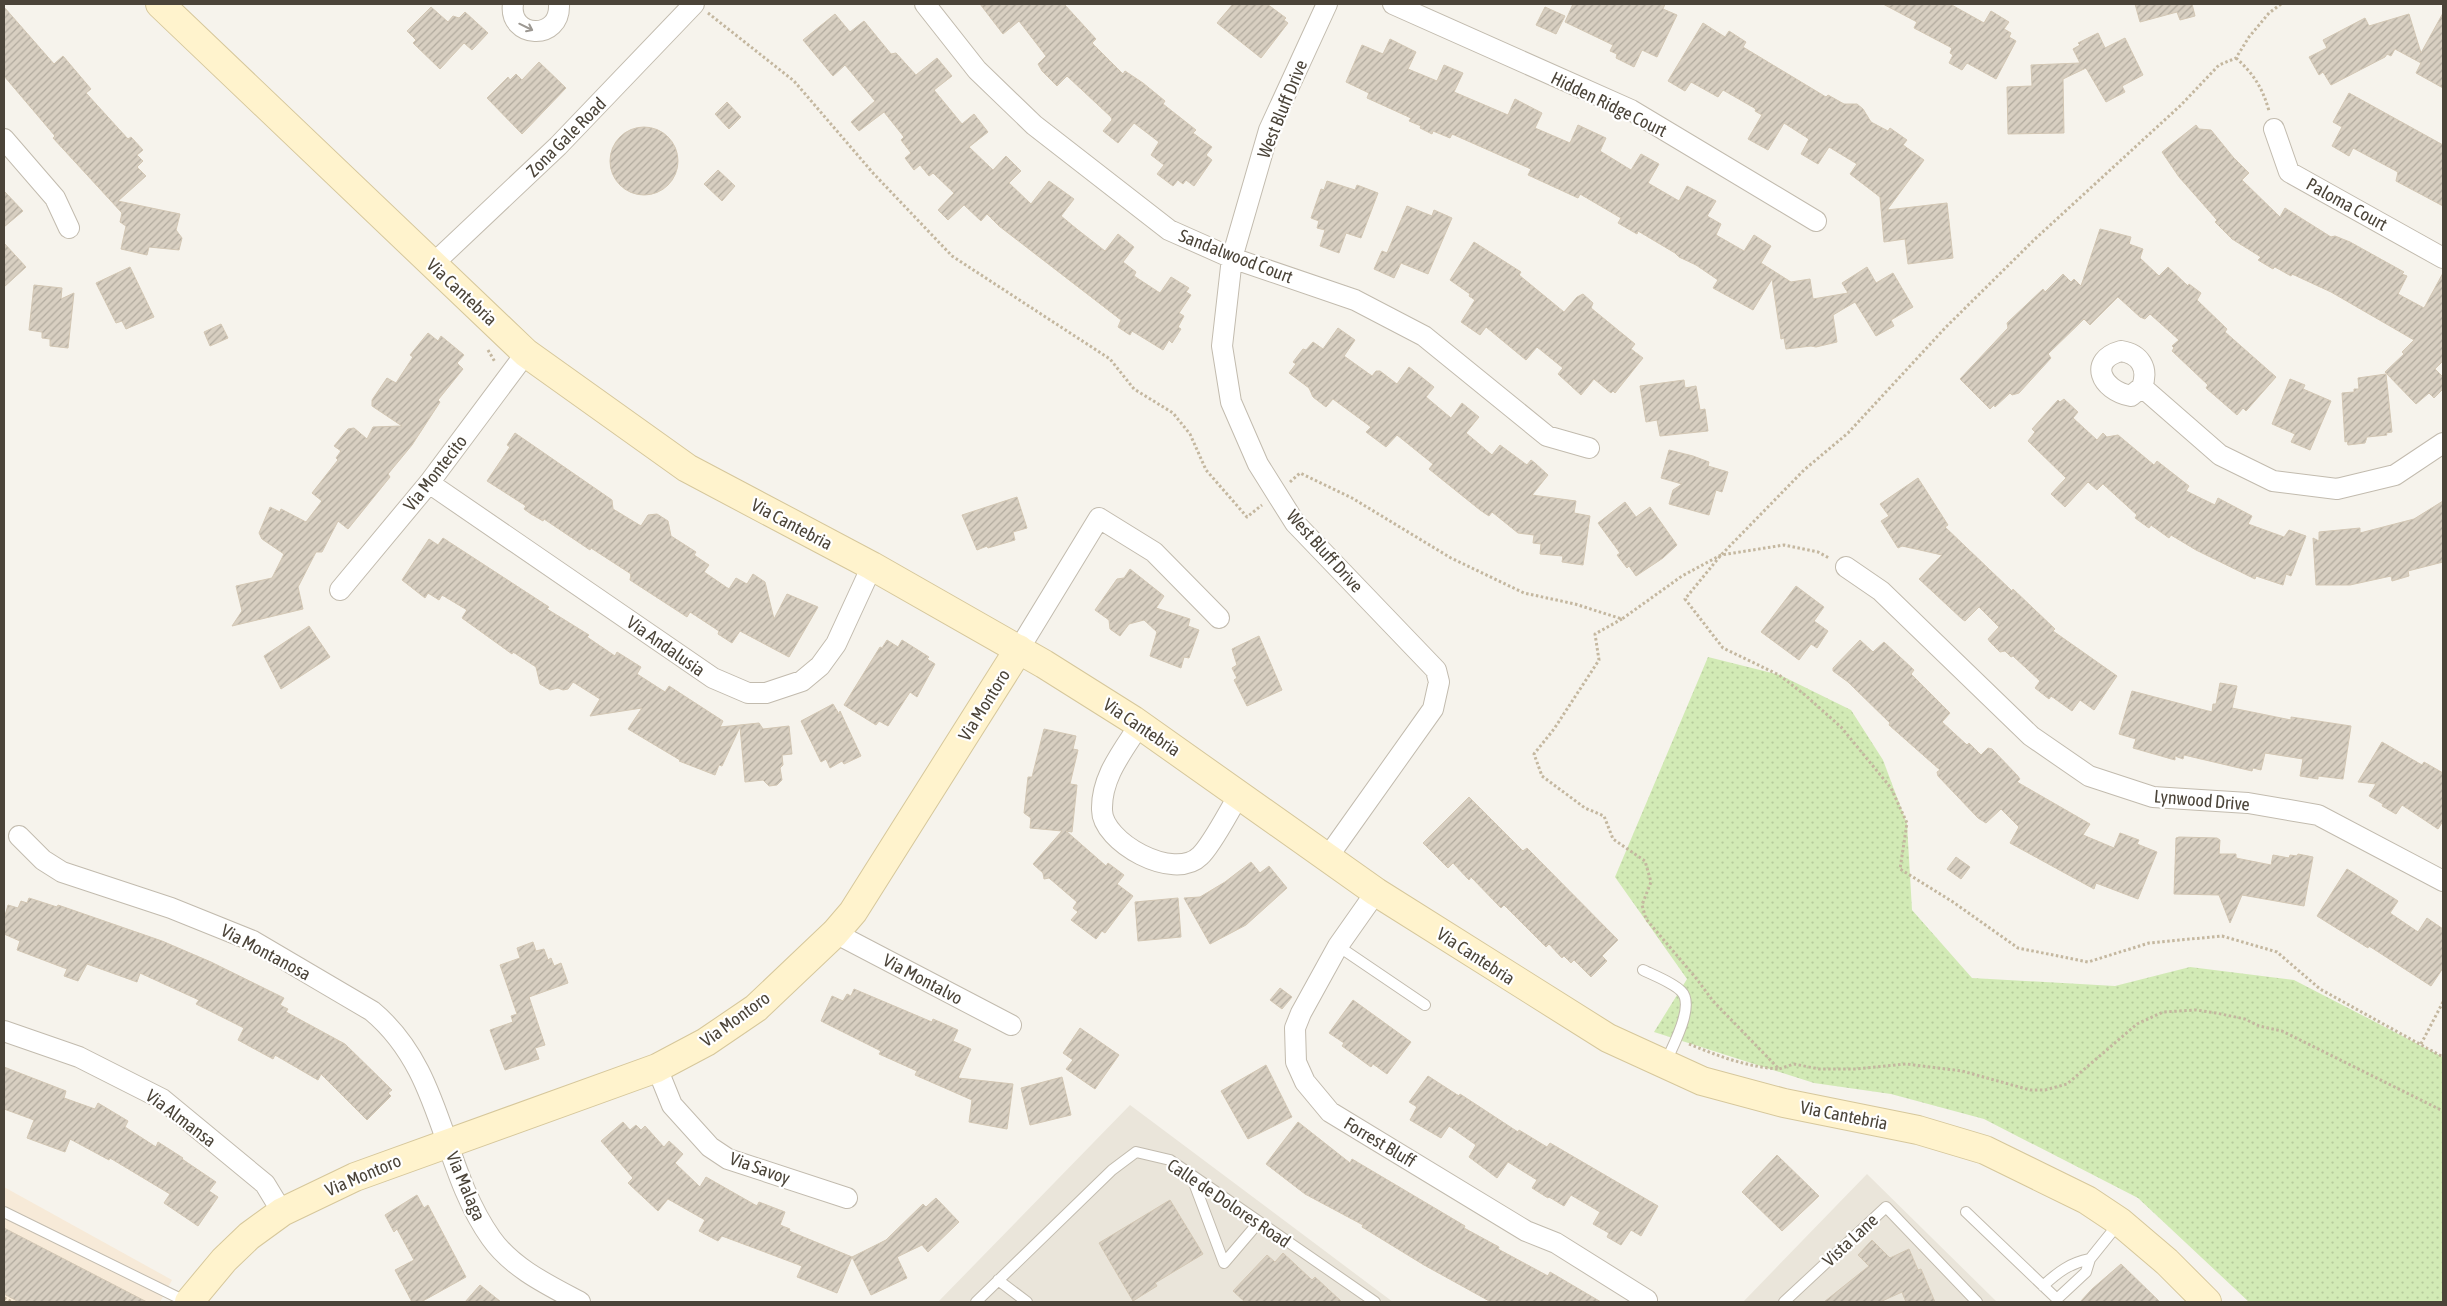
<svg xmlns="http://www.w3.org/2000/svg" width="2447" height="1306" font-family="'Asap Condensed',sans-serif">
<defs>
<pattern id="grass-dots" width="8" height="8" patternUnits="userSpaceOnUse" patternTransform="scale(1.25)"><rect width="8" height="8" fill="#d2eab5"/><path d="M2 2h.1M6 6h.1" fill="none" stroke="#b6ca9c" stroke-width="1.8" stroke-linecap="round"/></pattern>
<pattern id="building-hatch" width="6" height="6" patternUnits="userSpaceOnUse" patternTransform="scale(1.25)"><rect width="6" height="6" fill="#d8cfc1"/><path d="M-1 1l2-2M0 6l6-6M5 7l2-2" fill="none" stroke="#b1aa9e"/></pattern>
</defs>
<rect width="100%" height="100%" fill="#f6f3ec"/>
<path fill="#eae5da" d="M1130,1105L1393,1302H938Z
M1867,1174L1997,1302H1743Z"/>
<path fill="#f7ead8" d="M4,1187L172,1280L160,1302H4Z"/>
<path fill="url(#grass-dots)" d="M1708,657L1780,675L1851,710L1883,760L1907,824L1912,910L1972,978L2115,986L2190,967L2294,980L2443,1057V1302H2249L2138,1198L1984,1119L1891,1094L1814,1083L1654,1032L1687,979L1615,877Z"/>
<path fill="url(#building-hatch)" stroke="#d3c7b4" d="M980,4H1064L1096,39L1092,43L1123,74L1125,71L1143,83L1165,101L1163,104L1196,130L1193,133L1212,147L1206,155L1212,160L1194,186L1186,180L1183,184L1178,180L1173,186L1157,174L1164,165L1151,155L1159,142L1134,123L1118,143L1103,131L1112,120L1111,117L1067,76L1057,86L1042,71L1038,64L1046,56L1019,21L1003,34Z
M1233,4H1267L1286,18L1284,20L1288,23L1261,58L1217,23Z
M1573,4H1665L1663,9L1677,15L1657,57L1642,50L1634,67L1616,58L1617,54L1610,51L1613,45L1565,22Z
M1883,4H1950L1984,23L1991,11L2009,22L2004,29L2011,33L2009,37L2016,41L1996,79L1967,63L1962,70L1949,63L1953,55L1950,53L1952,48L1914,28L1917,22Z
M2135,4H2192L2195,16L2180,20L2177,12L2140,22Z
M4,7L54,64L63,56L91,89L86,93L128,139L131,137L143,150L137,155L143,161L137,167L146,176L118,201L180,214L176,230L182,238L179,250L149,247L147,255L121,249L126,226L120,222L122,213L53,138L55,136L4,76Z
M431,7L448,22L453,16L459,18L465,12L488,33L472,50L464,43L440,69L413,43L416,40L407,31Z
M1545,7L1565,16L1556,34L1536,25Z
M2443,13V88L2416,73L2421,63L2395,49L2391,56L2387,54L2385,57L2331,85L2323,72L2319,75L2309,57L2327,48L2323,40L2365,18L2369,26L2409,14L2421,53Z
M835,14L850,32L864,21L891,54L896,53L916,75L937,58L952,76L934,90L962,124L974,114L988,132L969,147L993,170L1006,156L1021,171L1009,183L1031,204L1049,181L1074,199L1061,216L1078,230L1105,251L1118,234L1134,247L1123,262L1136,272L1134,276L1160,293L1171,277L1189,288L1186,292L1191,295L1179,313L1184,316L1178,327L1181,329L1172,343L1169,340L1163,350L1132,331L1130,335L1118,327L1121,320L999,226L987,214L981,221L964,205L948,220L938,210L954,193L933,173L929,176L920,165L914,170L905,158L911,153L901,140L904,137L884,112L859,131L851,122L875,101L845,65L833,76L803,40Z
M1703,23L1725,37L1729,31L1746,42L1743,47L1826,97L1828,95L1844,104H1857L1863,109L1871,122L1888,131L1890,128L1907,140L1903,145L1924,160L1887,210L1947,203L1953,258L1908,264L1905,239L1884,242L1880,197L1850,174L1857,164L1829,147L1818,164L1801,154L1809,139L1784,123L1768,150L1748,139L1762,115L1755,111L1756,109L1723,90L1718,97L1691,82L1685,91L1668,81Z
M2098,33L2105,48L2125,38L2143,75L2122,86L2125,92L2106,102L2086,68L2063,79L2064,133L2008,134L2007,87L2032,86L2031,65L2080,63L2073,49L2080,45L2078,43Z
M1390,39L1416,52L1408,69L1437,81L1444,65L1463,73L1454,92L1508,115L1515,99L1542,113L1535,128L1570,143L1578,125L1606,138L1600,151L1631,170L1641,154L1659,164L1648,183L1679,201L1687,186L1716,201L1707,216L1721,224L1716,235L1744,251L1754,235L1771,246L1761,263L1791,282L1810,279L1813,299L1848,293L1842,283L1867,267L1876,283L1893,273L1913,307L1891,320L1894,326L1876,336L1855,302L1833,315L1837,342L1816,347L1811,346L1786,349L1784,338L1781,339L1772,279L1753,310L1713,288L1718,280L1696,265L1679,257L1675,253L1638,231L1637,234L1618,223L1621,218L1580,194L1578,198L1528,175L1531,169L1452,134L1450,138L1433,131L1432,134L1420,128L1421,126L1409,121L1411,118L1367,98L1369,93L1346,82L1362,45L1383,54Z
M539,62L566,88L522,134L487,98L508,77L510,80L516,74L522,80Z
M2349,93L2443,145V206L2396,181L2398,172L2353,148L2349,156L2332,146L2342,127L2333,122Z
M727,102L741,117L729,129L715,114Z
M2196,125L2199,129L2211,130L2233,157L2249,173L2242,180L2280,217L2285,208L2331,237L2335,236L2350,242L2404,272L2402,274L2407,276L2398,294L2424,308L2443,273V361L2435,369L2443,377V389L2434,398L2429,393L2416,404L2385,372L2404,354L2402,352L2414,340L2331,292L2292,274L2291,276L2275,267L2273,269L2258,260L2261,257L2232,239L2215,222L2217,220L2179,177L2162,152Z
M610 161a34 34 0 1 1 68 0a34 34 0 1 1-68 0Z
M718,170L735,186L722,201L704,184Z
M1327,181L1355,190L1357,185L1378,193L1361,238L1346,233L1339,253L1320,246L1325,230L1317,228L1319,221L1311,218L1321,189L1324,190Z
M4,191L23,211L4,227Z
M1407,206L1432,216L1434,210L1452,218L1428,274L1401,263L1394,278L1374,269L1382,251L1387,253Z
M2100,229L2131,237L2129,244L2143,249L2140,258L2159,276L2168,267L2188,286L2189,284L2201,293L2197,300L2227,329L2225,332L2276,377L2246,411L2243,408L2237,415L2206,388L2208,385L2172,351L2174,348L2172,346L2179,340L2150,314L2145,319L2140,317L2118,297L2090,325L2084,319L2050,352L2048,354L2051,358L2019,393L2012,395L2010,393L1995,407L1994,405L1990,409L1960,379L2008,328L2007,323L2043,289L2045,292L2063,274L2071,282L2074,279L2081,286Z
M1474,242L1521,272L1519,275L1564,312L1577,297L1583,294L1593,303L1591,308L1635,344L1631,349L1643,358L1615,393L1613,391L1611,393L1594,379L1581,395L1558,374L1563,368L1537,347L1526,360L1486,327L1480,335L1461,322L1475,300L1469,296L1470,294L1450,280Z
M4,243L26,267L4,287Z
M130,267L154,317L126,329L122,321L116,323L96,283Z
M34,285L62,288L61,299L74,293L68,348L50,346V339L42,338V332L29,330Z
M221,324L228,338L210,346L204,332Z
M1338,328L1355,340L1344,356L1372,376L1376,371H1380L1397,384L1409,367L1434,387L1426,397L1451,418L1462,403L1479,417L1466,433L1492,455L1500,445L1527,465L1531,460L1535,463L1548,475L1532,495L1576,501L1574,513L1590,516L1583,565L1562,562L1563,556L1540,554L1541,544L1533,543L1534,535L1518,533L1492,512L1489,516L1480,510L1429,469L1433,464L1397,435L1386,447L1366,432L1371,427L1333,399L1326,407L1313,397L1309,388L1289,373L1296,364L1293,362L1303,349L1306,350L1313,342L1323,349Z
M428,333L438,341L441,336L464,355L457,363L463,369L438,400L440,402L412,445L388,474L390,477L348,529L338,521L322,552H316L298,587L303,609L232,626L242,611L236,586L272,578L284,554L262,539L259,533L270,507L280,512L281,509L306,522L322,501L312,493L338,460L336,458L341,451L334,446L348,429L354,428L367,439L373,427L402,426L372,406V400L387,378L396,383L413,357L410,355Z
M2386,374L2392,432L2386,433L2387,435L2367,437L2365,443L2348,445L2347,441L2345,442L2342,393L2354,392V389H2359L2358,378Z
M2290,379L2305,385L2303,389L2331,401L2310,450L2291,442L2295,434L2272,424Z
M1684,380L1685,388L1696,386L1700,410L1705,409L1708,431L1660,436L1657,420L1646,422L1640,386Z
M2064,399L2078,412L2073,418L2097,440L2103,433L2107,437L2118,435L2154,465L2157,461L2189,486L2186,491L2215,505L2218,498L2252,516L2248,524L2284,537L2289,530L2306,536L2291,576L2286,574L2283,585L2256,576L2255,579L2196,550L2171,535L2169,538L2151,525L2149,528L2135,518L2137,515L2103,484L2097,490L2088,482L2065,507L2051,494L2066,478L2028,441L2035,432L2032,429L2058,400L2060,402Z
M515,433L612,500L613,509L641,526L648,515L657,514L668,521L671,536L696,552L694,555L709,565L704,572L729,589L736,578L747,584L753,574L765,582L774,619L787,594L818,607L789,657L740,631L732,643L718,634L719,631L690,612L687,617L630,580L631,574L591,548L590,550L544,519L543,521L531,514L524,509L526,506L487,481L510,447L507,445Z
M1669,450L1693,456L1709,462L1708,466L1728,472L1722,492L1716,490L1709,515L1669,504L1673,490L1682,484L1661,478Z
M1918,478L1948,525L1945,527L2012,591L2013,589L2055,629L2053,631L2117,676L2094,710L2080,700L2072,711L2051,696L2049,699L2035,688L2040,681L2013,656L2011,657L2005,651L2000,652L1990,642L1988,639L1999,627L1979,607L1965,621L1962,619L1919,579L1942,555L1902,546L1898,548L1881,521L1889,516L1880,504Z
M1017,497L1027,528L1013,532L1015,540L988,548L987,546L977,550L962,515Z
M2443,501V562L2408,571L2409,576L2392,581L2391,576L2350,585H2316L2313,538L2319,541V532L2360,528V533L2414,519Z
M1625,502L1636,517L1650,507L1677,545L1663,558L1636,576L1629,566L1627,568L1617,555L1620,553L1598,523Z
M443,538L549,607L547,609L589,635L587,637L615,656L617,652L641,667L637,674L665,692L669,686L723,721L720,727L759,723L763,729L789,726L792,754L782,755L783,765L780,768L782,780L777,785L769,786L763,780L745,782L740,727L722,766L719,765L715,775L679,761L680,760L628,729L642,708L590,716L600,699L573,682L568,689L563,690L558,688L550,690L540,684L536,667L513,652L512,654L462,618L467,610L442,595L439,600L428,593L425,598L402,580L429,539L438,545Z
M1130,569L1164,596L1156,608L1190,619L1188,626L1199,630L1189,658L1184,657L1181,668L1150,656L1157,632L1144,620L1129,624L1120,636L1110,629L1109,620L1095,610L1117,579L1124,578Z
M1796,586L1824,607L1814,621L1828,631L1817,648L1811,644L1799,660L1761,632Z
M309,626L330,657L281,689L264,656Z
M1259,636L1282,690L1247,706L1234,680L1237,678L1232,668L1237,665L1232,649Z
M887,640L898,647L902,640L929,657L927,659L935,664L917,697L910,692L888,726L879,721L876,725L844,705L880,647L882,648Z
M1860,640L1873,652L1884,642L1914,670L1911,674L1950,713L1942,722L1967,745L1969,743L1981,755L1988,748L1992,749L2017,775L2020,779L2017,782L2090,824L2083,835L2114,848L2120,833L2139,840L2137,844L2157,852L2138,899L2096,883L2094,889L2010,843L2019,827L2001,809L1986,823L1978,818L1938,776L1937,772L1940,770L1889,725L1890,723L1848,682L1833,671V668Z
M2220,683L2237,686L2232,708L2291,720V717L2351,726L2343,779L2318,776V779L2300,776L2303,759L2265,753L2261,770L2253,768L2252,771L2184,755L2183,759L2175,756V760L2133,748L2136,739L2119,734L2132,691L2212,712L2213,704H2216Z
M833,704L839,714L840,711L861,756L844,764L842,761L830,768L826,759L821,762L801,721Z
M1044,729L1076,736L1073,749L1078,750L1070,784L1077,785L1072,832L1066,831L1106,866L1108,863L1124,875L1117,884L1133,896L1105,933L1102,931L1096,939L1071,920L1078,912L1073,908L1077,902L1049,878L1044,879L1043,873L1033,864L1062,831L1030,828L1031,818L1024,813L1028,777H1032Z
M2382,742L2422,765L2424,762L2443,773V821L2438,829L2402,805L2396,814L2382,806L2383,804L2369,796L2376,784L2358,782Z
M1469,797L1523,851L1527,848L1618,940L1602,956L1607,961L1591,977L1574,960L1571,963L1564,956L1562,958L1549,944L1546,947L1504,905L1501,908L1471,877L1469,880L1453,863L1448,868L1423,843Z
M2179,837L2217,838L2220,840L2219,854H2236V858L2271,865L2273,855L2289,858L2290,855L2297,856L2298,854L2313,857L2304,906L2242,895L2230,923L2219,895L2174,894L2176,838Z
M1956,857L1970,867L1961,879L1947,869Z
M1251,862L1260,873L1269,866L1287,888L1246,925L1210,944L1184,898L1200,897L1225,882Z
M2347,869L2395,899L2398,901L2390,913L2418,932L2427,918L2443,929V968L2431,986L2369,946L2368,948L2317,916Z
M29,898L57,907L58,905L162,941L211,962L284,998L280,1005L288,1009L286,1012L345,1044L392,1090L388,1093L391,1096L367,1120L321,1074L318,1080L275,1055L273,1059L238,1040L244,1028L196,1004L199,1000L140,973L137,982L87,964L78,981L64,976L67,969L17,950L20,941L4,934V919L8,905L18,908L21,901L27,903Z
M1178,898L1181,937L1138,941L1135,902Z
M533,942L536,951L544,949L548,960L551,958L554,966L561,963L568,983L529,997L545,1045L535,1048L539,1059L505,1070L490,1030L513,1022L511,1016L517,1014L500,965L520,958L517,948Z
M1280,988L1292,997L1282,1009L1270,1000Z
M854,989L932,1022L933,1019L958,1030L953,1041L971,1049L958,1078L1013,1084L1007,1129L969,1122L972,1100L915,1075L917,1071L879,1054L881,1051L821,1021L832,996L843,1001L847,994L851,996Z
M1353,1000L1411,1042L1387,1074L1373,1064L1371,1067L1342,1046L1344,1043L1329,1033Z
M1080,1028L1119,1055L1095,1089L1066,1069L1073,1060L1063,1053Z
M1266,1065L1292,1117L1248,1139L1221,1091Z
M4,1067L66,1091L64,1098L95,1109L98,1103L128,1121L125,1127L156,1147L158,1142L183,1158L182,1159L216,1182L209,1191L218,1197L198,1226L164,1203L170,1194L110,1158L109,1160L70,1139L65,1152L27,1138L34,1120L4,1109Z
M1428,1076L1459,1096L1460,1094L1518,1132L1519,1130L1547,1147L1550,1143L1658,1206L1641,1236L1631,1230L1621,1245L1607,1237L1609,1233L1593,1224L1600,1212L1571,1195L1564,1206L1549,1197L1548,1198L1532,1188L1537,1180L1508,1162L1497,1178L1469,1157L1476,1145L1449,1126L1441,1138L1410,1120L1417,1107L1409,1102Z
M1062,1077L1071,1115L1030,1125L1021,1088Z
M623,1122L630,1130L636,1125L641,1130L645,1126L664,1147L669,1141L683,1154L675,1163L700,1187L706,1177L757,1206L759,1202L785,1212L780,1225L790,1229L789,1231L852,1257L886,1240L923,1204L926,1207L936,1198L959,1222L928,1252L922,1245L897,1257L907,1278L871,1295L852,1257L837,1293L797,1277L802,1266L722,1236L718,1241L699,1231L705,1220L668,1199L658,1211L628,1183L633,1178L601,1141Z
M1298,1122L1350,1163L1352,1159L1465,1226L1464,1228L1499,1247L1498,1249L1548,1276L1550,1272L1601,1302H1491L1424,1265L1362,1227L1363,1225L1305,1194L1266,1164Z
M1777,1155L1819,1196L1782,1231L1742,1192Z
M417,1195L424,1208L428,1205L466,1277L421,1302H412L395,1270L414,1260L397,1229L394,1232L385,1215Z
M1170,1200L1203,1254L1155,1283L1157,1286L1133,1301L1099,1243Z
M4,1228L147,1302H19L4,1294Z
M1872,1240L1890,1258L1909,1249L1918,1270L1921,1269L1935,1302H1906L1902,1292L1880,1302H1824L1869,1266L1858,1255Z
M1283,1253L1312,1280L1315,1277L1342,1302H1245L1233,1291L1267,1255L1275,1262Z
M2121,1264L2160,1302H2080L2092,1289Z
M480,1285L501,1302H465Z"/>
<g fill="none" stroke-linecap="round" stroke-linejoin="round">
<g stroke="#c2bbae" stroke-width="12">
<path id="lane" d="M1338,946L1425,1005
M1643,970C1655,976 1672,982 1681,991C1696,1005 1672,1047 1665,1064
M1191,1175L1224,1263L1259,1222
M4,1212L187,1302
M1966,1212L2057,1299L2086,1272L2090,1259L2119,1223
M998,1280L1027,1302
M2043,1286C2058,1272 2070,1263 2090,1259
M976,1302L1112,1170L1136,1152L1170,1160L1375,1302
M1784,1302L1886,1207L1977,1302"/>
</g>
<g stroke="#c2bbae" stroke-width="22">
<path id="street" d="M513,4C508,38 561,42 559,4
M925,4L977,70L1034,125L1169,230L1232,258L1355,300L1424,336L1547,436L1589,448
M1327,4L1269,130L1232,258L1222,346L1231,402L1258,464L1295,523L1436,670L1439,682L1433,709L1327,858
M1393,4L1631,110L1816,221
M2274,129L2289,172L2443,258
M4,139L55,198L69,228
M432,265L558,146L694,4
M2121,351C2140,354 2149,368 2142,387L2131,396C2100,390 2088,360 2121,351Z
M2142,387L2220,455L2273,481L2337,489L2395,475L2443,443
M429,483L713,678L748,693H766L802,681L820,666L836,644L872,566
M1846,567L1881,591L2031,736L2089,776L2153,797L2248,803L2318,815L2443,881
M340,590L429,483L526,353
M1019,649L1099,518L1154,552L1219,618
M1140,724C1123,751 1101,777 1102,810C1102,842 1174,882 1200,856C1212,845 1229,811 1239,795
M19,836L43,860L62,872L171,908L253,941L372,1011C444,1071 440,1166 491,1238C512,1268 548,1285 580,1302
M1376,892L1338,946L1301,1013L1295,1028L1296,1062L1305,1082L1330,1112L1526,1231L1556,1243L1647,1300
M835,933L1011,1025
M4,1031L79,1057L162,1099L265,1184L282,1212
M657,1068L672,1105L710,1147L728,1159L847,1198"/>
</g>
<g stroke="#d6c79b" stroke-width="30">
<path id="secondary" d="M160,4L526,353L687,468L872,566L1044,664L1133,720L1376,892L1608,1038L1702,1081L1784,1103L1918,1130L1985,1150L2087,1200L2120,1222L2167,1262L2207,1302
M189,1302L224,1260L249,1236L282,1212L355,1177L657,1068L706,1042L756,1008L835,933L853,912L1019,649"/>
</g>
<path stroke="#c4b79f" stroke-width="3" stroke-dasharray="2.5 2.5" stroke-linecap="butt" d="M2281,4L2269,13L2249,37L2236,58L2219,65L2181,105L2035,239L1946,327L1848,433L1804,470L1721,555L1685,599L1723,648L1779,675L1805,695L1841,727L1891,788L1907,823L1900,869L1953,902L2018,948L2088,962L2149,943L2222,936L2277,952L2320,989L2443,1057
M708,13L794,81L873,173L952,256L1110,359L1134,389L1173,413L1190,434L1206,470L1247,517L1262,505
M2236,58C2254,74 2263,89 2269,111
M488,350L495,362
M1290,482L1300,473L1352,498L1451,558L1524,593L1575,604L1622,619L1682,576L1721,555L1784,545L1818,552L1829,558
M1622,619L1595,634L1599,660L1554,729L1534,754L1542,776L1585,808L1604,816L1613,839L1645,861L1651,882L1642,905L1646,919L1696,978L1713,1001L1779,1069L1794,1064L1819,1069H1856L1906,1064L1962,1071L2030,1090H2045L2067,1084L2137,1024L2163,1012L2196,1010L2216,1013L2245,1019L2259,1026L2282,1031L2443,1111
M1689,1044C1718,1056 1747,1067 1779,1069
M2421,1044L2443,1002
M4,1298L12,1302"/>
<use href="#lane" stroke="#fff" stroke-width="10"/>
<use href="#street" stroke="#fff" stroke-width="20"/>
<use href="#secondary" stroke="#fff3cd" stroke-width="28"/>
</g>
<defs><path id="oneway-shaft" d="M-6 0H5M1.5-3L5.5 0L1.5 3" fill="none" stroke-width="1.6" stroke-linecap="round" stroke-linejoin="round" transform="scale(1.25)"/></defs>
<use stroke="#9c9892" href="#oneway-shaft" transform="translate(526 27) rotate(26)"/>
<g text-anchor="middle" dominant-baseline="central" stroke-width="4.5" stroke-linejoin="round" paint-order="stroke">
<g font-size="18" fill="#4b4439" stroke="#fff">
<text transform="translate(1609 104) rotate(26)">Hidden Ridge Court</text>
<text transform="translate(1282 109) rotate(-68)">West Bluff Drive</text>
<text transform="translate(566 137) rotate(-45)">Zona Gale Road</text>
<text transform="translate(2347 204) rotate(29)">Paloma Court</text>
<text transform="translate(1236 256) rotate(21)">Sandalwood Court</text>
<text transform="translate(462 292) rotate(43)">Via Cantebria</text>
<text transform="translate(435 473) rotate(-52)">Via Montecito</text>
<text transform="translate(792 524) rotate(28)">Via Cantebria</text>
<text transform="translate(1325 551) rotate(48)">West Bluff Drive</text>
<text transform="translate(666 646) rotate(35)">Via Andalusia</text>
<text transform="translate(984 705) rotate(-58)">Via Montoro</text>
<text transform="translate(1142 727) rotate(34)">Via Cantebria</text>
<text transform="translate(2202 800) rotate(5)">Lynwood Drive</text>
<text transform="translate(266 952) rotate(28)">Via Montanosa</text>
<text transform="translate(1476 956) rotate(33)">Via Cantebria</text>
<text transform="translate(923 979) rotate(28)">Via Montalvo</text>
<text transform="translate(735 1019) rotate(-36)">Via Montoro</text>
<text transform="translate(1844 1115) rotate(11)">Via Cantebria</text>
<text transform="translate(181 1118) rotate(37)">Via Almansa</text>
<text transform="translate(1380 1142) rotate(31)">Forrest Bluff</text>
<text transform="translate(760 1168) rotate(20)">Via Savoy</text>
<text transform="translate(363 1175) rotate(-23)">Via Montoro</text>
<text transform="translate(466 1186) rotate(67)">Via Malaga</text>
<text transform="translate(1229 1203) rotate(34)">Calle de Dolores Road</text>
<text transform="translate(1850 1240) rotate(-43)">Vista Lane</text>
</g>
</g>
<rect width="2447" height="1306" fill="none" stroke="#4b4439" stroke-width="10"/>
</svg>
